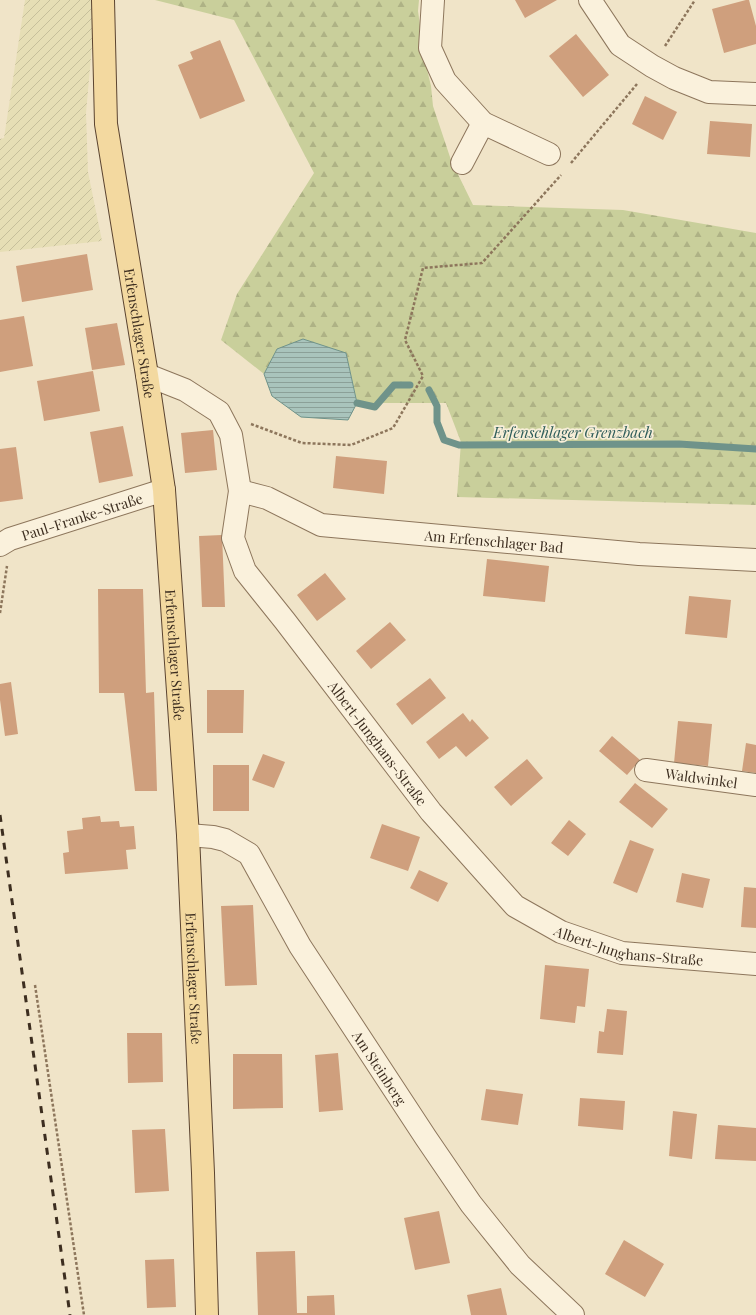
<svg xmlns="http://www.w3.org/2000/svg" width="756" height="1315" font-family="'Playfair Display',serif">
<defs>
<pattern id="farmland-furrows" width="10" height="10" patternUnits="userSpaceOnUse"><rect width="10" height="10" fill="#e6deb5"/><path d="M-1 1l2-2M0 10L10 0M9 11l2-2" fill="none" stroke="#c6bf9b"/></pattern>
<pattern id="forest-firs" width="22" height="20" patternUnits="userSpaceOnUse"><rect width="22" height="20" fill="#c9cf9b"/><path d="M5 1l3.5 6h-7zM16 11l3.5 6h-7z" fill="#aeb285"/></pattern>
<pattern id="water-rules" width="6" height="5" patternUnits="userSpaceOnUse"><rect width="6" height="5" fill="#a9c4bc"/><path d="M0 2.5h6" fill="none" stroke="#8ba098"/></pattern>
</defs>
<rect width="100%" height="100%" fill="#f0e4c8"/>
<path fill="url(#farmland-furrows)" d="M25,0H96L86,113L88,172L102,241L0,252V139L4,138Z"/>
<path fill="url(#forest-firs)" d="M155,0H419L418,11L425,61L431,86L433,106L451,160L473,205L623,210L756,233V505L457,497L461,442L446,403H357L346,353L277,349L264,374L221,340L237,294L314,173L234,20Z"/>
<path fill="url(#water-rules)" stroke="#6f938a" d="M303,339L346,353L357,403L348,420L301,417L272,396L264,374L277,349Z"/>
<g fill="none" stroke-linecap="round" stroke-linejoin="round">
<path stroke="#6f938a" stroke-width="7" d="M429,390L437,406V422L444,440L459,445L679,444L756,449
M357,403L375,407L394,385H410"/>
</g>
<path fill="#cf9f7d" d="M515,0H557L525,18Z
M746,0H749L756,26V44L724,53L712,9Z
M576,34L609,75L583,97L549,56Z
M220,40L245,101L200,119L178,65L193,59L190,52Z
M645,96L677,112L663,140L632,124Z
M710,121L752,124L750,157L707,154Z
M87,254L93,290L22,302L16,266Z
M24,316L33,366L0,372V320Z
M117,323L125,365L92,370L85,328Z
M93,371L100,411L44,421L37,381Z
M123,426L133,476L99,483L90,432Z
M213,430L217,470L185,473L181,433Z
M16,447L23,499L0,502V449Z
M336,456L387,461L384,494L333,488Z
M222,535L225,607H202L199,536Z
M487,559L549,566L545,602L483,596Z
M325,573L346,599L317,621L297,595Z
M98,589H143L146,693L154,692L157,791H135L124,693H99Z
M689,596L731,600L727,638L685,634Z
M390,622L406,640L371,669L356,651Z
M430,678L446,698L412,725L396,704Z
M11,682L18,734L5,736L0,700V684Z
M207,690H244L243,733H207Z
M463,713L470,722L472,719L489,738L466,757L456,746L439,759L426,742Z
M678,721L712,724L708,766L674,763Z
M612,736L640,760L627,775L599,751Z
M746,743L756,745V773L742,771Z
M263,754L285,762L274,788L252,780Z
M527,759L543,778L511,806L494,787Z
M213,765H249V811H213Z
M635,783L668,809L652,828L619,802Z
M100,816L101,822L119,821L120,827L134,826L136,849L126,850L128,869L65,874L63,853L69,852L67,831L83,829L82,818Z
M569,820L586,834L568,856L551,843Z
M382,824L420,837L408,871L370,858Z
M630,840L654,849L637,893L613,883Z
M419,870L448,883L438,902L410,888Z
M682,873L710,879L703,908L676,902Z
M744,887L756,888V928L741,927Z
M253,905L257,985L225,986L221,906Z
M545,965L589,969L585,1007L577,1006L575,1023L540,1019Z
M607,1009L627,1011L623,1055L597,1053L599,1031L604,1032Z
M127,1033H162L163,1082L128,1083Z
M338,1053L343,1110L319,1112L315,1055Z
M233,1054H282L283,1108L233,1109Z
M486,1089L523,1094L518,1125L481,1120Z
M580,1098L625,1101L623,1130L578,1126Z
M673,1111L697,1114L692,1159L669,1156Z
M718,1125L756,1128V1161L715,1159Z
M165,1129L169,1191L135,1193L132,1130Z
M439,1211L450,1263L415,1270L404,1218Z
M624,1240L664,1264L645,1297L605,1274Z
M295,1251L297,1313H307V1296L334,1295L335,1315H258L256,1252Z
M174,1259L176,1307L147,1308L145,1260Z
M501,1288L507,1315H471L467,1295Z"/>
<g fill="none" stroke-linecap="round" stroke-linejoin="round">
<g stroke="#8d765c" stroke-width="24">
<g id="minor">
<path d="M433,0L430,48L445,81L483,123L549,154"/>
<path d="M590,0L620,45L652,66L674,78L709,92L756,94"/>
<path d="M462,163L483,123"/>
<path id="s1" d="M147,375L185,390L219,412L231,435L240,491L233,538L245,571L285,621L431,812L515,906L561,932L622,953L756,964"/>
<path id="s2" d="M240,491L267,498L321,525L639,554L756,560"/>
<path id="s3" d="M0,545L10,539L164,490"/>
<path id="s4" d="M646,770L756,785"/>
<path id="s5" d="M188,835L213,837L225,840L249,854L300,946L426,1138L471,1204L520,1265L573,1315"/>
</g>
</g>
<g stroke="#5b4430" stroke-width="24">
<g id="major">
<path id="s6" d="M103,0L106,124L147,375L164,490L188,835L203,1173L207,1315"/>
</g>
</g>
<path stroke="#8d765c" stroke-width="2.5" stroke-dasharray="3 2" stroke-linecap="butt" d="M665,46L695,0
M571,163L637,84
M251,424L302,443L351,445L393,428L423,376L405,340L423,268L482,263L561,175
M0,613L7,566
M35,985L84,1315"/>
<use href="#minor" stroke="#faf1dc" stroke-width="22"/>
<use href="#major" stroke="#f3d9a0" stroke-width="22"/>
<path stroke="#3d2e20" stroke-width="3" stroke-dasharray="7 7" stroke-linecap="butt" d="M0,815L70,1315"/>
</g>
<g text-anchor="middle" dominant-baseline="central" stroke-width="3.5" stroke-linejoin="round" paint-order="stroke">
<g font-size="14" fill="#3d2e20" stroke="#f7eed8">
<text stroke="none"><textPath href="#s6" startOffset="336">Erfenschlager Straße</textPath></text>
<text stroke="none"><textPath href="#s3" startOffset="87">Paul-Franke-Straße</textPath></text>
<text stroke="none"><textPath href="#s2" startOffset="262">Am Erfenschlager Bad</textPath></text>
<text stroke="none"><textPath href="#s6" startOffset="660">Erfenschlager Straße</textPath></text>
<text stroke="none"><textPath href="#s1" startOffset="464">Albert-Junghans-Straße</textPath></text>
<text stroke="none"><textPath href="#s4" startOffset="56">Waldwinkel</textPath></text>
<text stroke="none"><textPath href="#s1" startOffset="800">Albert-Junghans-Straße</textPath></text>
<text stroke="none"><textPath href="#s6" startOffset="984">Erfenschlager Straße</textPath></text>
<text stroke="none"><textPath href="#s5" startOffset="316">Am Steinberg</textPath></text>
</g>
<g font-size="15" font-style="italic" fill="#2f5d5a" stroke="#f7eed8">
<text x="573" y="432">Erfenschlager Grenzbach</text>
</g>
</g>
</svg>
